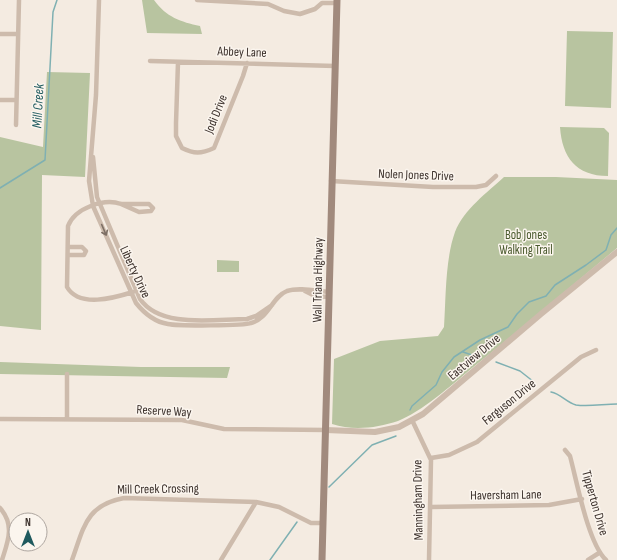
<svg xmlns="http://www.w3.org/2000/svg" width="617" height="560" font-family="'Sofia Sans Condensed',sans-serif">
<rect width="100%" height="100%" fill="#f4ebe1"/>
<path fill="#b8c4a0" d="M142,0H154C166,17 181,22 200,26L202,34L147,33Z
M567,31L613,32L611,108L565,106Z
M47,72L90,73L85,177L42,175L41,330L0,326V137L43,147Z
M560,127L604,128L609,133L608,176C576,176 562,157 560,127Z
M504,177H556L617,180V248C569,288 521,329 472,368C452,385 421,412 398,421C377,428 353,431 332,424L334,359L380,341L438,336L444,327C446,298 445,260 455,232C464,209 487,193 504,177Z
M217,260L239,261V272H217Z
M0,362L141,367H230L227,378L0,374Z"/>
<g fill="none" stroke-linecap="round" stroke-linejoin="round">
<path stroke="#7fb0b2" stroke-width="1.5" d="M0,188L45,160L53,12L57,0
M463,352L478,357
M496,362L520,371L534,382
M551,392C561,394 566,402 576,405C588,407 604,404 617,404
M410,410L412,406L436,385L442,372L454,357L480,340L508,327L517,314L529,302L546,296L555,285L586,265L606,250L611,235L617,228
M329,487L372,445L396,436
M270,560L297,522"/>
<path stroke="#cdbbac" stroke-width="4.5" d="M99,0L96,95L89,181L93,206L136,303C144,313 155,322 168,324C177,326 244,326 251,323C269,318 272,297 287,291C299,287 316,291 329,292
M197,0L268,4L284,11L300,14L315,9L322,3H337
M0,34H18
M150,61L335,66
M178,62L176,123V136L182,148C194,154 201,154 214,148L243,76L247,63
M0,100H16
M16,125L19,0
M93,157L97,197L140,299C161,329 214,319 247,319L256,316L272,305
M331,181L433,187H476L486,185L496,176
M121,204C104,198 75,208 68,226L67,287C79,308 114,298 133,292
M121,204H149L153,208L151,211L139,212Z
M68,255H84L86,251L82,247H68
M305,291L315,296L329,297
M0,419L182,420L224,429L326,430
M67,419V374
M412,420L431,460L429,560
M565,450L570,456C577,482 588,543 606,560
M431,458L449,455L477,442L581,357L596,350
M431,507L549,505L582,499
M0,508C15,525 8,541 2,560
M72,560C84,527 86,505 124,498L256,502L279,507L311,523H323
M221,560L256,502
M588,560L599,553"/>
<path stroke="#cdbbac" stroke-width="6" d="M326,430L375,432L399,427L423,414L541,314L617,252"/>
<path stroke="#a18a7d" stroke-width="7" d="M322,560L337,0"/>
</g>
<defs><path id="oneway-shaft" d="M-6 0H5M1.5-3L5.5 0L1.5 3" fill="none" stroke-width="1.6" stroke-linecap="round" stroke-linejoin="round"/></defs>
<use stroke="#7d6f65" href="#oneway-shaft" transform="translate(104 230) rotate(67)"/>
<g text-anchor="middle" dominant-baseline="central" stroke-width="3" stroke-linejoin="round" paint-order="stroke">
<g font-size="13" fill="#3b302b" stroke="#fbf5ee">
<text transform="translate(242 52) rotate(2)">Abbey Lane</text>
<text transform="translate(216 114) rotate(-68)">Jodi Drive</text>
<text transform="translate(416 175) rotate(2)">Nolen Jones Drive</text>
<text transform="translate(135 272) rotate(65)">Liberty Drive</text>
<text transform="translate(318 280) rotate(-89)">Wall Triana Highway</text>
<text transform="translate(474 357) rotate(-40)">Eastview Drive</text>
<text transform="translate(509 402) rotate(-39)">Ferguson Drive</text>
<text transform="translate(164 411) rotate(3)">Reserve Way</text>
<text transform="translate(158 489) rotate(-1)">Mill Creek Crossing</text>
<text transform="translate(506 495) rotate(-1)">Haversham Lane</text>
<text transform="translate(418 500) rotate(-91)">Manningham Drive</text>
<text transform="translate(595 503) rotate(74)">Tipperton Drive</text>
</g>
<g font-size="13" fill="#4a5a2e" stroke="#fbf5ee">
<text x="526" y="235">Bob Jones<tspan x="526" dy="15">Walking Trail</tspan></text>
</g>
<g font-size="14" font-style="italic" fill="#1f5a5e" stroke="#fbf5ee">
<text transform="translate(38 106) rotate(-87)">Mill Creek</text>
</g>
</g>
<g transform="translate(28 532)"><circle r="19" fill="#fbf5ee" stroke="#aea6a0"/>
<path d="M0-3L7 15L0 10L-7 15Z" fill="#1f5a5e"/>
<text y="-6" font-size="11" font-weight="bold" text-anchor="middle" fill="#3b302b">N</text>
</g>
</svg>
